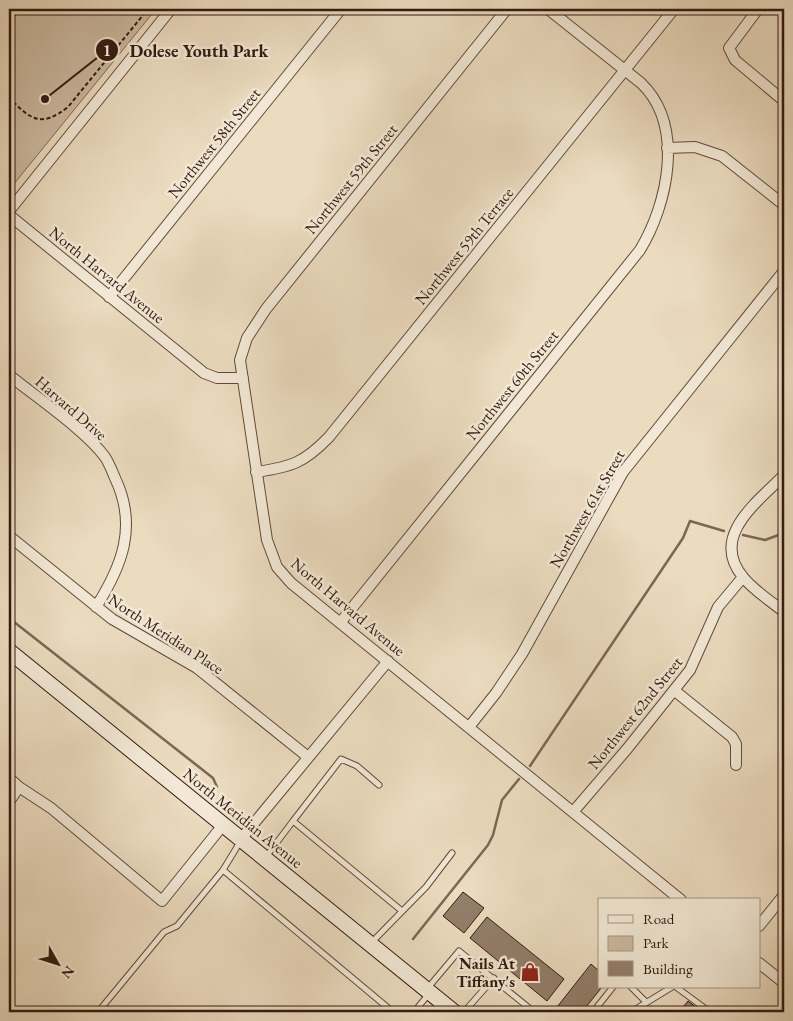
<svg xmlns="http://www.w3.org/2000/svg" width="793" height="1021" font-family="'EB Garamond',serif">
<rect width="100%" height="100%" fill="#ebdbbf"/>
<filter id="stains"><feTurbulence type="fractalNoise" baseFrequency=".004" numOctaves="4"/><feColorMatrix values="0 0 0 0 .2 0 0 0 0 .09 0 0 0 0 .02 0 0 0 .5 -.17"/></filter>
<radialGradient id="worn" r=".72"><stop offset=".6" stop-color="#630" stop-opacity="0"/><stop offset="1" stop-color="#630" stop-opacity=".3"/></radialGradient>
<path fill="#ccbaa1" stroke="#806a59" d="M9,9H156L9,190Z"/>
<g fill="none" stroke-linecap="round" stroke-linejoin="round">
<path stroke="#7c6656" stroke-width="2.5" d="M743,535L765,540L784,533
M9,618L213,778L217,787
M530,766L683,538L690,521L724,531
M413,939L488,845L493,835L502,800L519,779"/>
</g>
<path fill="#937e6b" stroke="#331a11" d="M9,9H19L9,26Z
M463,892L484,908L464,933L443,916Z
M487,917L564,979L547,1001L470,938Z
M591,964L599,971V987H602L582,1012H564L557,1007Z
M688,1001L702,1012H679Z"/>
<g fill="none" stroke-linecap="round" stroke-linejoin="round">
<g stroke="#614a3c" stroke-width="7">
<path id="lane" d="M379,785L357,766L341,759L293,821L402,911
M265,858L293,821
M223,870L240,842
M372,942L426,887L452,853
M631,987L646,1002
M676,987L710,1012
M427,989L459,951L534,1012
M98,1012L164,932L177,926L223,870L393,1012
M414,1012L428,995
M464,1012L494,978
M593,1012L613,987
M631,1012L672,987"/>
</g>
<g stroke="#614a3c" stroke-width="12">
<path id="street" d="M507,9L266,309L247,338L240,360L267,540L277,567L291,583L681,900
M758,9L729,48L735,60L784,101
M667,148L695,147L722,156L784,205
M9,211L171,9
M9,215L204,373L217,378H243
M109,297L341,9
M9,375C36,397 86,431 105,457C109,463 112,471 115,478C138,526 122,566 96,607
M256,472C291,467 304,463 329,437L674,9
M784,475C758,502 709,536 743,577C754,591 771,601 784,612
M9,536L112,619L197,668L308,757
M340,623L640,250C668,204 685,125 641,83L548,9
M675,691L732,737L736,744V765
M469,727L496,693L522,654L623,472L784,271
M9,778L19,787L51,808L162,901L223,825
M9,802L19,787
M573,812L627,749L690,670L718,607L743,577
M241,839L388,661
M759,926L784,895
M759,963L784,983"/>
</g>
<g stroke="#331a11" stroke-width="17">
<path id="secondary" d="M9,651L454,1012"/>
</g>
<path stroke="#331a11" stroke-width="2" stroke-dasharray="4 2.5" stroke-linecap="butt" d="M9,13L11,9
M9,97C30,120 41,128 68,107L148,9"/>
<use href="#lane" stroke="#f2e8d5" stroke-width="5"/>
<use href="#street" stroke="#f2e8d5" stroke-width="10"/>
<use href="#secondary" stroke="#f2e8d5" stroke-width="15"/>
</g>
<defs>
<g id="shop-bare" transform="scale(1.5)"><path d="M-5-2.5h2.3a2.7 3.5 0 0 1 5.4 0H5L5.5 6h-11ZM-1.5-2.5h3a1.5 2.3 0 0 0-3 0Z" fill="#8f2418" stroke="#f2e8d5" stroke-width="2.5" paint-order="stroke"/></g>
</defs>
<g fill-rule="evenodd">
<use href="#shop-bare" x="530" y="972"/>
</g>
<g text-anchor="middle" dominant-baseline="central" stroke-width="5" stroke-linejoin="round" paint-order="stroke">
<g font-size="16" fill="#331a11" stroke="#f2e8d5">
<text transform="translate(214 143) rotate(-51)">Northwest 58th Street</text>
<text transform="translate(351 179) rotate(-51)">Northwest 59th Street</text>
<text transform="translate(464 246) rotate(-51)">Northwest 59th Terrace</text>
<text transform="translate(107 275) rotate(39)">North Harvard Avenue</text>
<text transform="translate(512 385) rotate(-51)">Northwest 60th Street</text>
<text transform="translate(71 408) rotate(41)">Harvard Drive</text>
<text transform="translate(587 509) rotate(-60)">Northwest 61st Street</text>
<text transform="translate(348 607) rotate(40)">North Harvard Avenue</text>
<text transform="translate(166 634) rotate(33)">North Meridian Place</text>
<text transform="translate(635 713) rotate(-51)">Northwest 62nd Street</text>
<text transform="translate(243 818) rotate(39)">North Meridian Avenue</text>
</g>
<g font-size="16" font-weight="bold" fill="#331a11" stroke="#f2e8d5" text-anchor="end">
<text x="515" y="963">Nails At<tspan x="515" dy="18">Tiffany's</tspan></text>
</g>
</g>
<path fill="none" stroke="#331a11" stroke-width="2" d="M45 99L107 50"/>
<g fill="#331a11" stroke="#f2e8d5" stroke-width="2">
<circle cx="45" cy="99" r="5"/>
<circle cx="107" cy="50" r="12"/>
</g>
<g font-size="15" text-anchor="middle" font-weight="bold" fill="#fff">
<text x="107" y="56">1</text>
</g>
<g font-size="18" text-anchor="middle" font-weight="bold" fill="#331a11" stroke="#f2e8d5" stroke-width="5" stroke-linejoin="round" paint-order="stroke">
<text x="199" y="57">Dolese Youth Park</text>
</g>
<rect width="793" height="1021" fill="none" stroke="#ebdbbf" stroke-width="30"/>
<rect x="10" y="10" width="773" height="1001" fill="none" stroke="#331a11" stroke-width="2.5"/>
<rect x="15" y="15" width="763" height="991" fill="none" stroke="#331a11"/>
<rect x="598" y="898" width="162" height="90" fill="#f2e8d5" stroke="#a69687"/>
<rect x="608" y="915" width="25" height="8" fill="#f2e8d5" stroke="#a69687"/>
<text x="643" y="924" font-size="15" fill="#331a11">Road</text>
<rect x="608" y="936" width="25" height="15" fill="#ccbaa1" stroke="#a69687"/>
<text x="643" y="948" font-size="15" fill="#331a11">Park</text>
<rect x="608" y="961" width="25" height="15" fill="#937e6b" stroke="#a69687"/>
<text x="643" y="974" font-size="15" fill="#331a11">Building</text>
<g transform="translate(58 964) rotate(129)" stroke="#f2e8d5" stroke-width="4" paint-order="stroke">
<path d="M0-4L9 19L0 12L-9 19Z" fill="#331a11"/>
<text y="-8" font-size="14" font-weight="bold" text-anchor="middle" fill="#331a11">N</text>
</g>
<rect width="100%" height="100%" filter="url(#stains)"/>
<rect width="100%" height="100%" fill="url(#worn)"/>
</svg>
